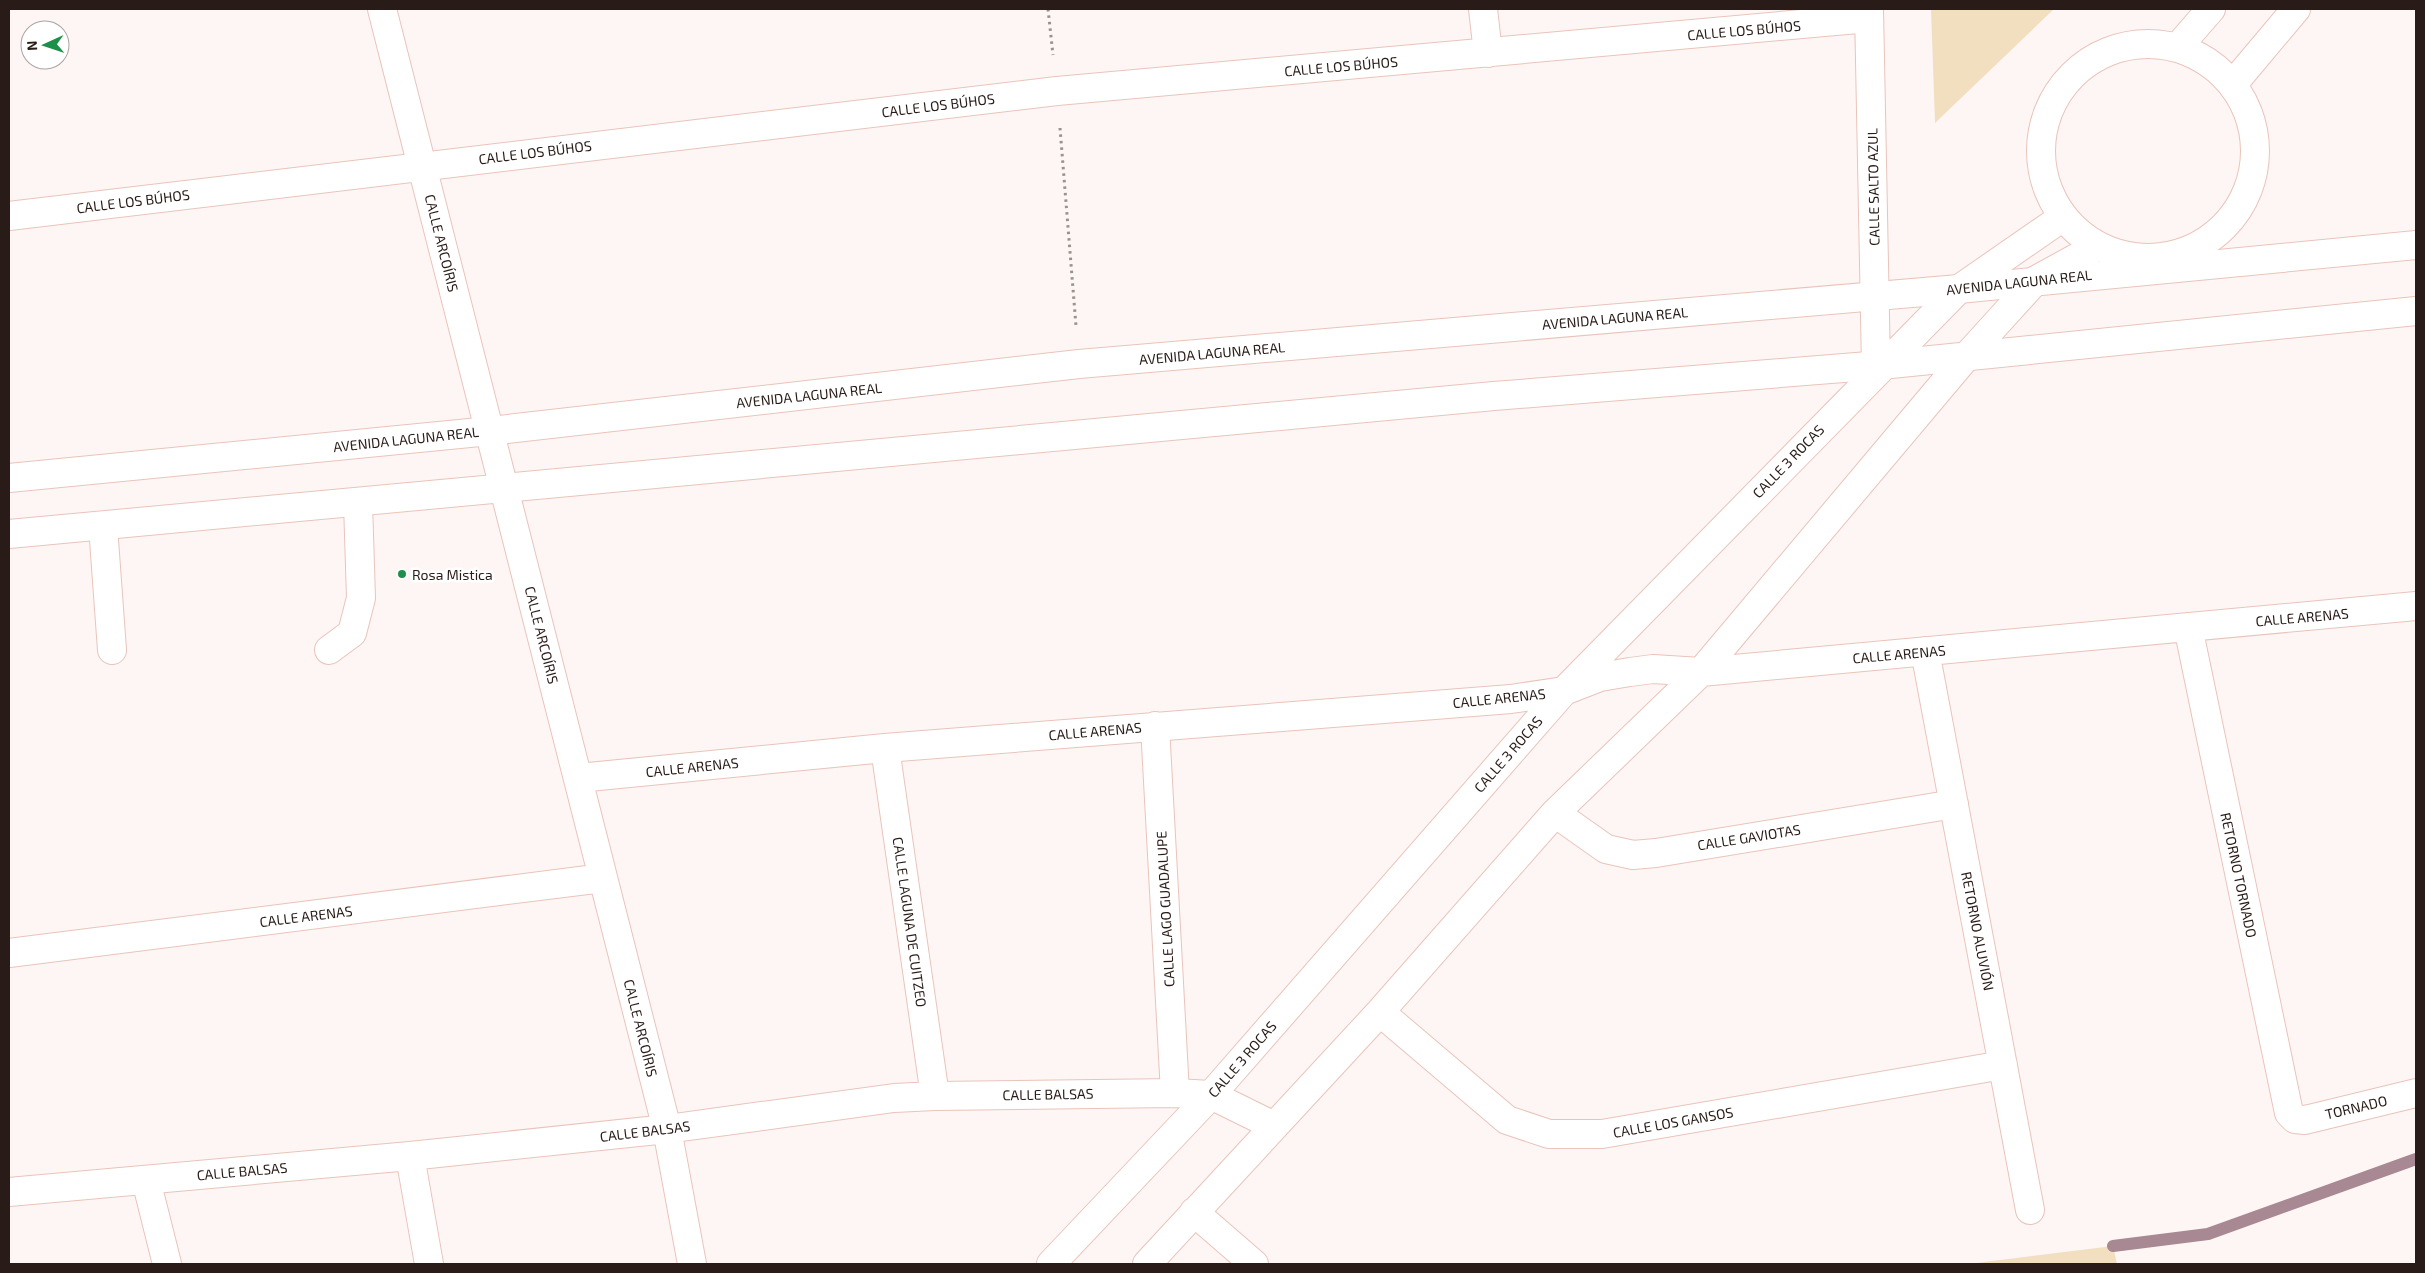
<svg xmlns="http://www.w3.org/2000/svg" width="2425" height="1273" font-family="'Exo 2',sans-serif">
<rect width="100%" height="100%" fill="#fef6f4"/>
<path fill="#f1dfc0" d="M1931,9H2054L1935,123Z
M2113,1246L2117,1264H1968Z"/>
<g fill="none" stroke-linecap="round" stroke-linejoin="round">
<path stroke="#a78893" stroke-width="12" d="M2113,1246L2208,1234L2416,1159"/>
<g stroke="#e9c4ba" stroke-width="30">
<path id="minor" d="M382,9L667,1129L692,1264
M1483,9L1488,53
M1869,9L1876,366
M2041 151a107 107 0 1 1 214 0a107 107 0 1 1-214 0Z
M2177,48L2211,9
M2233,84L2296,9
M9,216L1057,91L1869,18
M103,526L112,650
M2188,627L2289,1113L2295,1119L2305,1120L2416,1093
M329,650L352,633L361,598L358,503
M1925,651L2030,1210
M1155,726L1175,1093
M885,748L935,1096
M578,778L885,748L1511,699L1564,691L1600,677L1630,672L1653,669L1701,672L2416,606
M1555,813L1606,849L1633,855L1656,853L1954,804
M9,953L603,878
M1380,1012L1507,1120L1549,1134H1602L2003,1065
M410,1156L429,1264
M146,1180L167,1264
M9,1192L410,1156L667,1129L894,1098L935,1096L1175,1093L1211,1095L1274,1126
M1194,1212L1254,1264
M1051,1264L1211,1095L1564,691L1959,289L2063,217
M1147,1264L1380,1012L1555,813L1701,672L1966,357L2036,280L2098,246"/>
</g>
<g stroke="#e9c4ba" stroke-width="30">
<path id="tertiary" d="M9,478L490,431L1079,364L1959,289L2416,245
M9,534L1494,396L1881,365L2416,311"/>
</g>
<path stroke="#9b918e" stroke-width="3" stroke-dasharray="2.5 4" stroke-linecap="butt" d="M1048,9L1053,55
M1060,128L1076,326"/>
<use href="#minor" stroke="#fff" stroke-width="28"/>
<use href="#tertiary" stroke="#fff" stroke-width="28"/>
</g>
<circle fill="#1c904a" stroke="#fff" stroke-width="2" cx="402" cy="574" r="5"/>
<g text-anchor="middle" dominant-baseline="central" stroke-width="5" stroke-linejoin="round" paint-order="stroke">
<g font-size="14" fill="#291c18" stroke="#fff">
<text transform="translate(1744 30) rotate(-5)">CALLE LOS BÚHOS</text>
<text transform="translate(1341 66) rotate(-5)">CALLE LOS BÚHOS</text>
<text transform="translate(938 105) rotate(-7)">CALLE LOS BÚHOS</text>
<text transform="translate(535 152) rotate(-7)">CALLE LOS BÚHOS</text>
<text transform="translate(1873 187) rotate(-91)">CALLE SALTO AZUL</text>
<text transform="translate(133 201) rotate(-7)">CALLE LOS BÚHOS</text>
<text transform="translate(442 243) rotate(76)">CALLE ARCOÍRIS</text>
<text transform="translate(2019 282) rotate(-6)">AVENIDA LAGUNA REAL</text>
<text transform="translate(1615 318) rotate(-5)">AVENIDA LAGUNA REAL</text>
<text transform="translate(1212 353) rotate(-5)">AVENIDA LAGUNA REAL</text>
<text transform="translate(809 395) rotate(-6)">AVENIDA LAGUNA REAL</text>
<text transform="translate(406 439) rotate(-6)">AVENIDA LAGUNA REAL</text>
<text transform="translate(1788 461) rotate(-46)">CALLE 3 ROCAS</text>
<text transform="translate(2302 617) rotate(-5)">CALLE ARENAS</text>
<text transform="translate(542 635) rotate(76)">CALLE ARCOÍRIS</text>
<text transform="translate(1899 654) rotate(-5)">CALLE ARENAS</text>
<text transform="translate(1499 698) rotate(-6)">CALLE ARENAS</text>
<text transform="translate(1095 731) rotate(-5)">CALLE ARENAS</text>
<text transform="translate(1508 754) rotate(-49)">CALLE 3 ROCAS</text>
<text transform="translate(692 767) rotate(-6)">CALLE ARENAS</text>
<text transform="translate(1749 837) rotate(-9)">CALLE GAVIOTAS</text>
<text transform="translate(2239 875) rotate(78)">RETORNO TORNADO</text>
<text transform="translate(1165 909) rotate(-93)">CALLE LAGO GUADALUPE</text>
<text transform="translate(306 916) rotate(-7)">CALLE ARENAS</text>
<text transform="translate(910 922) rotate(82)">CALLE LAGUNA DE CUITZEO</text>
<text transform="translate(1978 931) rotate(79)">RETORNO ALUVIÓN</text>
<text transform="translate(641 1028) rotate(76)">CALLE ARCOÍRIS</text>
<text transform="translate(1242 1059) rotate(-49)">CALLE 3 ROCAS</text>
<text transform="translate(1048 1094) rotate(-1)">CALLE BALSAS</text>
<text transform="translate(2356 1107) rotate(-13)">TORNADO</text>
<text transform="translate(1673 1122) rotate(-10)">CALLE LOS GANSOS</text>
<text transform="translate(645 1131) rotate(-7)">CALLE BALSAS</text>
<text transform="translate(242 1171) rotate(-5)">CALLE BALSAS</text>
</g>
<g font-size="14" fill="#291c18" stroke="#fff" text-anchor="start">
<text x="412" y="574">Rosa Mistica</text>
</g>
</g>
<rect width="2425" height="1273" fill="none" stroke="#291c18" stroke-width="20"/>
<g transform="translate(45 45) rotate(267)"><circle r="24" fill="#ffffff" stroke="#a9a4a3"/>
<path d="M0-4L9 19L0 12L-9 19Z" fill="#1c904a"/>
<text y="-8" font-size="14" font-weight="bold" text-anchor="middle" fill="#291c18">N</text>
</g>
</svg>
